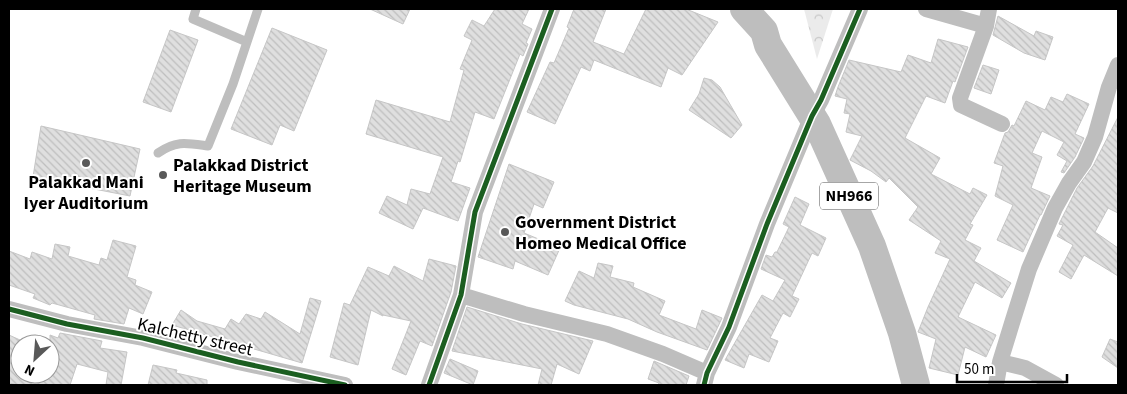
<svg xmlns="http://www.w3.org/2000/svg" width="1127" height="394" font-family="'Source Sans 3',sans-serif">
<defs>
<pattern id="forest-crowns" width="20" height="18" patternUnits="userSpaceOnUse" patternTransform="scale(1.25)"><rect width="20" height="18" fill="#ebebeb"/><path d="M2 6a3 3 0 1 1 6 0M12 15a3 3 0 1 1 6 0" fill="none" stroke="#c8c8c8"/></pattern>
<pattern id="building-back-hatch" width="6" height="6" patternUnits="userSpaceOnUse" patternTransform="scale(1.25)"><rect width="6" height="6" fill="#dfdfdf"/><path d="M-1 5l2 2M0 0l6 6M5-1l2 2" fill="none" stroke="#bebebe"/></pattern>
</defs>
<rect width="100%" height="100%" fill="#fff"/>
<path fill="url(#forest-crowns)" d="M804,9H833L817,59Z"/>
<path fill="url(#building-back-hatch)" stroke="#c6c6c6" d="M370,9H410L403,24Z
M495,9H529L522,24L532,29L526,43L528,44L523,56L520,54L494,119L475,112L460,162L458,161L451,182L470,188L458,221L423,208L413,229L379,213L387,196L407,205L411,189L430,194L443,157L366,134L376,100L450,122L464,70L460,69L472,40L464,36L472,20L484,26Z
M574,9H606L593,42L624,54L646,9H686L718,22L682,75L668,68L661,87L594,60L590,71L581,67L555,124L527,112L550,62L554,63L569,28L567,27Z
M998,16L1034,36L1036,31L1053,37L1045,60L1024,53L993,35Z
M272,28L327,50L294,131L280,125L272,145L231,129Z
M170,30L198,40L171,112L143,102Z
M938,39L968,47L955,82L953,81L945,103L926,96L905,138L940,158L931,174L970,194L973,188L987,195L970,224L973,225L965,240L981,248L974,261L1011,283L1002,298L975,282L958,317L996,335L986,357L965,347L958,375L929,368L936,339L918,332L928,307L950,259L935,253L941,241L909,220L918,207L889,178L886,182L871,171L850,160L862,136L846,132L850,114L844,113L847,99L835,96L838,87L849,60L901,72L908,55L931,63Z
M983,65L999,70L991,94L974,88Z
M704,78L712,80L720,87L742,125L731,138L689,110L699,94Z
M1067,94L1089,104L1075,134L1084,138L1075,157L1064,173L1061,172L1067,161L1057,155L1064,142L1042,131L1032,153L1042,157L1031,188L1050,196L1041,215H1040L1023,252L997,240L1013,205L995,196L1003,166L994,163L1005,133L1008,132L1012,125L1014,126L1026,101L1045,110L1051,97L1063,102Z
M1118,117V213L1108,208L1095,232L1118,248V276L1084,255L1071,279L1059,272L1073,245L1057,236L1063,225L1059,224L1077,188L1093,166Z
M41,126L140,149L130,196L33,177Z
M509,164L554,182L543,208L534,204L524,233L560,248L548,275L515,261L513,269L478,257Z
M795,197L809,204L800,225L826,238L818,256L812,253L792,296L799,299L790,317L783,313L770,338L778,341L769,362L749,354L744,368L725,360L762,295L773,301L785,280L761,269L766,255L772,257L775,252H777L789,227L783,224Z
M113,240L136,246L127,277L136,280L135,285L152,292L143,314L129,308L124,324L94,319L95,315L52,303L50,305L33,298L35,294L9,285V251L30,259L32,252L52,259L55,244L70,247L68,256L99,265L101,258L107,260Z
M429,259L456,266L451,292L432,346L420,341L406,375L392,369L411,321L383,315V316L371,310L358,365L330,357L344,303L350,305L368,267L389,276L394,266L423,281Z
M598,263L613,266L610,277L634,283L633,287L665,301L659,315L696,329L702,310L722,318L707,350L657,332L628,319L574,305L565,301L579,271L594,278Z
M310,298L321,301L302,363L172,325L181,310L197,321L225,329L231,319L239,324L246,314L261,319L265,312L300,334Z
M467,307L522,324L593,341L579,374L557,364L551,385H538L542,369L452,351Z
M60,333L102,341L100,348L127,352L121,385H106L108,372L77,364L70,385H18L9,383V335L20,340V374H50V335L58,338Z
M1110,339L1118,342V368L1102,357Z
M450,359L478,371L473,385L444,373Z
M654,361L689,376L686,385H658L659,383L648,379Z
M153,365L177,370L176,373L207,380V385H148Z"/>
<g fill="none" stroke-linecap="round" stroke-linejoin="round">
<path stroke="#bebebe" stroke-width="9" d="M196,9L193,19L247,42
M158,153C176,140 187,143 208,146L233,84L258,9"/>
<path stroke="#bebebe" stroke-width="16" d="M926,9L986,26
M989,9L986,26L960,98L961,105L1002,124
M461,295L524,314L607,334L663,354L707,373
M9,309L67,324L143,338L238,362L345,385
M1000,362L1025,368L1056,385
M429,385L461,295L475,212L552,9
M704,385L707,373L729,327L767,224L812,116L821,100L860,9
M996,385L1000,362L1012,323L1029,269L1055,208L1069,183L1084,162L1095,137L1109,87L1118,65"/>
<path stroke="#bebebe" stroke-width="28" d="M744,9L764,31L768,45L817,124L872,246L902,333L916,385"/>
<g stroke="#fff" stroke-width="8">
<path id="cycleway" d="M9,309L67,324L143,338L238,362L345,385
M429,385L461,295L475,212L552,9
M704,385L707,373L729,327L767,224L812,116L821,100L860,9"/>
</g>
<use href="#cycleway" stroke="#1b5e20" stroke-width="5"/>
</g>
<g fill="#595959" stroke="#fff" stroke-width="2">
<circle cx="86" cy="163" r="5"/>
<circle cx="163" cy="175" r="5"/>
<circle cx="505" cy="232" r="5"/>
</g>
<g text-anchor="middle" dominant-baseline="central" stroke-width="4" stroke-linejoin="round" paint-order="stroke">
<rect fill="#fff" stroke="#4c4c4c" stroke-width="1" x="820" y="182.5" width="58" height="27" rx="4"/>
<g font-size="16" font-weight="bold" fill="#000">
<text x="849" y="196">NH966</text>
</g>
<g font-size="18" font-weight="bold" fill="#000" stroke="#fff" text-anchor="start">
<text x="173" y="165">Palakkad District<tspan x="173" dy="21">Heritage Museum</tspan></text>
<text x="86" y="182" text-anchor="middle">Palakkad Mani<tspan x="86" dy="21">Iyer Auditorium</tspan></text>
<text x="515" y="222">Government District<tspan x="515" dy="21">Homeo Medical Office</tspan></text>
</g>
<g font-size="18" fill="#000" stroke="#fff">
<text transform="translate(195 337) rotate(13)">Kalchetty street</text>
</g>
</g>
<rect width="1127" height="394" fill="none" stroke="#000000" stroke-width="20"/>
<g transform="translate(35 359) rotate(206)"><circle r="24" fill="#ffffff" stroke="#999999"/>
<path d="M0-4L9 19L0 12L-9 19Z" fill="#595959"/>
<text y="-8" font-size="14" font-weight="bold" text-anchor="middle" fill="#000000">N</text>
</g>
<path d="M957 374v8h110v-8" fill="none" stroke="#000000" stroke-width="2.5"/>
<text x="964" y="374" font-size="15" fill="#000000" stroke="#ffffff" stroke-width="4" paint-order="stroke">50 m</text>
</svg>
